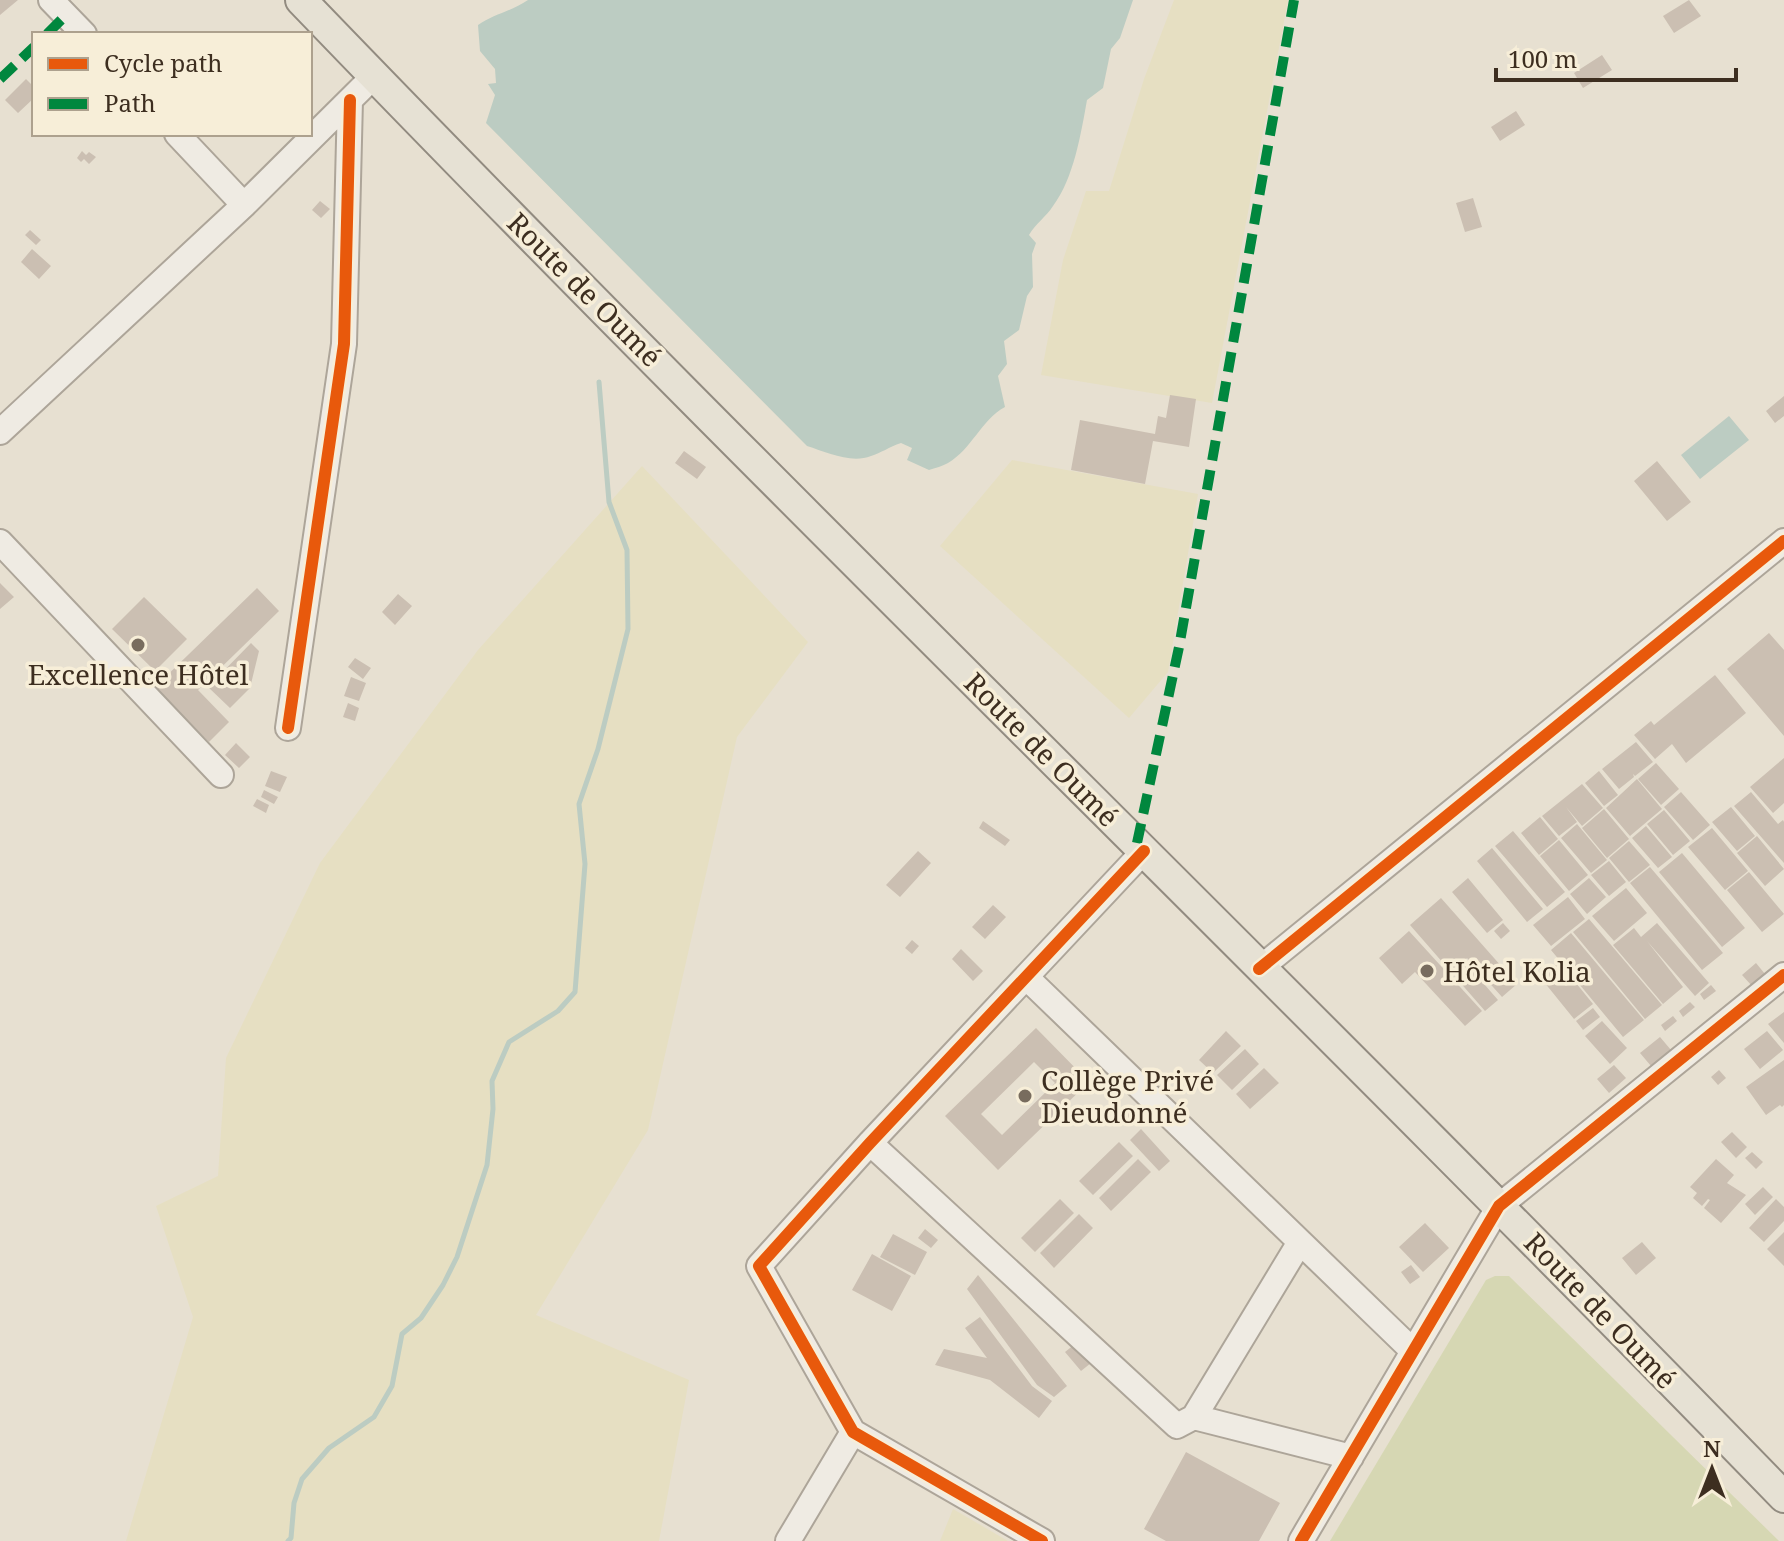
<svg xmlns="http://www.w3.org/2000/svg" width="1784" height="1541" font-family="'Noto Serif',serif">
<rect width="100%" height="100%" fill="#e7e0d1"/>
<path fill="#e6dfc2" d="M1174,0H1288L1212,403L1041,375L1063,260L1086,191H1109L1144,79Z
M1012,460L1198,494L1168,672L1129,718L940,546Z
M642,466L808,642L737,737L648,1130L536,1315L689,1380L659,1541H126L193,1317L156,1206L218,1176L226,1058L320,863L478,650Z
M953,1509L1008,1541H940Z"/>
<path fill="#d6d7b3" d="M1495,1276H1509L1779,1541H1330L1486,1280Z"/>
<path fill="#bcccc2" d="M528,0H1133L1120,38L1111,49L1103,88L1087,100C1081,133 1074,178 1053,206C1046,217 1036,223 1029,235L1036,243L1032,254L1033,287L1027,296L1019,330L1004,341L1007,364L998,376L1005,407C981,420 972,449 948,463C943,466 935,468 929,470L907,460L912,448L901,443C889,447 881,453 871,456C851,464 826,452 807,446L486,123L495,95L488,84L496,83L495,69L480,51L478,25C494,14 512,11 528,0Z
M1729,416L1749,440L1700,479L1681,455Z"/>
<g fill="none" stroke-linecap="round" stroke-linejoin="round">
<path stroke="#bcccc2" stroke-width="5" d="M288,1541L291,1538L294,1503L302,1479L329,1448L374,1417L392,1386L402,1334L421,1318L443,1285L457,1257L487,1165L493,1109L492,1081L509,1042L558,1011L575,992L585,864L579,804L598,749L628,629L627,550L609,502L599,382"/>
</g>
<path fill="#cbbfb2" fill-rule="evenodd" d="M0,0H18L0,15Z
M1689,0L1701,16L1674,33L1663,16Z
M1602,55L1612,70L1583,88L1574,73Z
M26,79L34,87V98L18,113L5,100Z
M1516,111L1525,125L1500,141L1491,127Z
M82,151L86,155L89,152L96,157L89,164L84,159L81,162L77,158Z
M1473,198L1482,227L1465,232L1456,203Z
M320,201L330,209L321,218L312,210Z
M30,230L41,240L36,245L25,235Z
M32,249L51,266L39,279L21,262Z
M1170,395L1196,399L1189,447L1153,441L1145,484L1071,470L1080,420L1155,434L1158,416L1166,418Z
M1784,396V416L1775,423L1766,411Z
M684,451L706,467L697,479L675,463Z
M1657,461L1691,502L1667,521L1634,481Z
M0,583L14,597L0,609Z
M257,588L279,611L198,690L229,722L209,742L155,687Z
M398,594L412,606L395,625L382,612Z
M144,597L187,639L155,671L112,629Z
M1769,633L1784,650V736L1727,669Z
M251,643L259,651L250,688L230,708L208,687Z
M355,658L371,668L363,679L348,667Z
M1715,675L1746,713L1686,763L1672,744L1655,759L1634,735L1651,721L1654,725Z
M351,677L366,683L359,701L344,696Z
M348,703L359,708L355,721L343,717Z
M1636,742L1653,762L1635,776L1633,774L1634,777L1619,789L1602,769Z
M236,743L250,757L239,768L225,755Z
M1784,758V803L1773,813L1750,787Z
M1656,763L1679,789L1661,805L1638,779Z
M271,771L287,777L280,792L265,786Z
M1599,771L1618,795L1604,806L1585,783Z
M1637,779L1662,809L1630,836L1606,808Z
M1582,784L1603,808L1582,826L1566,807L1577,822L1559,836L1542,816Z
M264,790L278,797L274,804L261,797Z
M1681,792L1710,825L1693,840L1664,807Z
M1751,792L1778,824L1783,820L1784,822V863L1734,806Z
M257,799L269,805L266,813L253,806Z
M1731,807L1755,836L1737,851L1712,822Z
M1604,809L1629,839L1607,858L1582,828Z
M1664,810L1690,841L1673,855L1647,824Z
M1540,817L1558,839L1539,855L1521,833Z
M983,821L1010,840L1005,846L979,828Z
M1577,824L1607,860L1591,873L1561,838Z
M1646,826L1672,857L1658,868L1632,838Z
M1712,828L1748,871L1725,890L1688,847Z
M1513,831L1565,892L1547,907L1495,846Z
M1757,836L1784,869L1765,886L1737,853Z
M1559,840L1588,875L1569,891L1540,856Z
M1629,841L1650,865L1629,882L1609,858Z
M1492,848L1543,909L1527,922L1477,861Z
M918,851L931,863L900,897L886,885Z
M1682,853L1745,928L1722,947L1659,872Z
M1609,861L1626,882L1609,896L1591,875Z
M1650,867L1723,953L1702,970L1630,883Z
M1749,872L1784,914L1762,932L1727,890Z
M1468,878L1503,920L1487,933L1452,892Z
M1589,878L1606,897L1587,914L1570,894Z
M1626,888L1647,913L1614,941L1592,916Z
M1568,897L1585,919L1551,946L1533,925Z
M1441,898L1517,984L1502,997L1467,958L1464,961L1498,1000L1485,1011L1410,925Z
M993,905L1006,917L985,939L972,927Z
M1589,919L1662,1005L1645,1019L1573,932Z
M1503,923L1510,931L1501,939L1494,931Z
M1657,923L1709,983L1695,996L1647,941L1683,987L1663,1004L1613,945L1634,928L1641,937Z
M1409,931L1482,1011L1465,1026L1415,972L1402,984L1379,958Z
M1571,933L1644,1020L1623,1037L1551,950Z
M912,940L919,946L912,954L905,948Z
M961,949L983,971L973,981L952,959Z
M1559,962L1593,1004L1574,1019L1540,977Z
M1756,963L1765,974L1752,986L1742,975Z
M1711,985L1716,991L1704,1000L1700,994Z
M1690,1002L1695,1007L1683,1017L1679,1011Z
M1593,1008L1600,1017L1583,1030L1576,1021Z
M1784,1012V1043L1768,1024Z
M1673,1016L1677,1021L1665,1031L1661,1025Z
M1602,1021L1627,1048L1610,1064L1585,1036Z
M1036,1028L1089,1082L998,1170L945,1116ZM1034,1062L1055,1083L1002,1135L981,1114Z
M1226,1031L1241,1046L1213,1073L1199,1060Z
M1767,1031L1783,1050L1760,1069L1744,1049Z
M1660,1037L1671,1050L1651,1066L1640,1053Z
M1245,1049L1259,1064L1232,1090L1217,1075Z
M1784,1060V1105L1782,1107L1780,1105L1766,1115L1746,1087Z
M1614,1065L1626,1078L1609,1093L1597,1079Z
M1264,1068L1279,1083L1250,1109L1236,1094Z
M1719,1070L1726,1078L1718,1085L1711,1077Z
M1130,1109L1137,1117L1129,1125L1121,1118Z
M1141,1129L1170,1161L1159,1171L1130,1140Z
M1732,1132L1747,1147L1736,1158L1721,1142Z
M1119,1142L1133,1156L1093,1195L1079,1181Z
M1752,1152L1763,1162L1756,1169L1745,1158Z
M1138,1159L1151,1172L1111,1211L1099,1198Z
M1716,1159L1734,1175L1727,1183L1746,1195L1721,1223L1704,1208L1710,1200L1708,1199L1702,1206L1693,1198L1697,1193L1690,1187Z
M1763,1187L1773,1197L1755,1215L1745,1204Z
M1060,1199L1074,1213L1035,1252L1021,1238Z
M1776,1199L1784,1207V1221L1764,1242L1749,1228Z
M1079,1214L1093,1228L1054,1268L1040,1253Z
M1425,1223L1449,1248L1423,1272L1399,1247Z
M925,1229L938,1240L931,1248L918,1238Z
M1784,1232V1266L1767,1249Z
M893,1234L927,1252L915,1275L880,1257Z
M1642,1242L1656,1258L1636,1275L1622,1258Z
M872,1254L911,1276L892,1311L852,1290Z
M1411,1265L1420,1277L1410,1284L1401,1272Z
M978,1275L1067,1386L1054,1397L1037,1385L967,1289Z
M980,1317L1032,1386L1052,1401L1039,1418L990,1380L935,1365L944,1349L987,1358L965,1328Z
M1075,1344L1091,1363L1081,1371L1065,1352Z
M1186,1452L1280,1503L1259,1541H1166L1144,1529Z"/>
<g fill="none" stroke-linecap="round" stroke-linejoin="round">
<g stroke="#ada599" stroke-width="28">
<path id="minor" d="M51,0L84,34
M177,134L244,205
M0,432L244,205L374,76
M0,542L221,775
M288,728L344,344L350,100
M1259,969L1784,541
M1026,977L1413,1351
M870,1143L1177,1426L1194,1417L1300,1242
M1194,1417L1351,1457
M788,1541L853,1432
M1042,1541L853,1432L759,1266L870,1143L1144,851
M1301,1541L1499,1206L1784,975"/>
</g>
<g stroke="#928b80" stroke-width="34">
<path id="major" d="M301,0C788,506 1295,993 1784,1497"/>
</g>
<use href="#minor" stroke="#efebe3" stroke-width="24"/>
<use href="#major" stroke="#e6e1d4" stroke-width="30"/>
<path stroke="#00873e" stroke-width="10" stroke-dasharray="20 10" stroke-linecap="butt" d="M47,34L66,15
M0,79L34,47
M1137,843L1179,647L1294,0"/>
<g stroke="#f7eed8" stroke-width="17">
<path id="cycleway" d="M288,728L344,344L350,100
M1259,969L1784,541
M1042,1541L853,1432L759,1266L870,1143L1144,851
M1301,1541L1499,1206L1784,975"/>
</g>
<use href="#cycleway" stroke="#e8590c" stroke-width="12"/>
</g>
<g fill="#786c5e" stroke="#f7eed8" stroke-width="3">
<circle cx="138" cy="645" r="8"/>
<circle cx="1427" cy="971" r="8"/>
<circle cx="1025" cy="1096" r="8"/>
</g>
<g text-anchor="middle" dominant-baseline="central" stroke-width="7" stroke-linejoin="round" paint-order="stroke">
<g font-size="28" fill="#3d2e20" stroke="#f7eed8">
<text transform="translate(585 289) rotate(45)">Route de Oumé</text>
<text transform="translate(1042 749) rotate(45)">Route de Oumé</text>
<text transform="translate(1601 1310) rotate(46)">Route de Oumé</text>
</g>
<g font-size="28" fill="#3d2e20" stroke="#f7eed8" text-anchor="start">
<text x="138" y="674" text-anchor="middle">Excellence Hôtel</text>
<text x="1443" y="971">Hôtel Kolia</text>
<text x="1041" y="1080">Collège Privé<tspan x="1041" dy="32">Dieudonné</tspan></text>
</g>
</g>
<rect x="32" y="32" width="280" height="104" fill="#f7eed8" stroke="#ada18e" stroke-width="2"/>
<rect x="48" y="58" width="40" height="12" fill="#e8590c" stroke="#ada18e" stroke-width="2"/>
<text x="104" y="72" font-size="24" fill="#3d2e20">Cycle path</text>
<rect x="48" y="98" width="40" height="12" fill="#00873e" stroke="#ada18e" stroke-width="2"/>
<text x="104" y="112" font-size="24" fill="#3d2e20">Path</text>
<g transform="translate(1712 1469)" stroke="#f7eed8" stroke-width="6" paint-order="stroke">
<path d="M0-6L14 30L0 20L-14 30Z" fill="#3d2e20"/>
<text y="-12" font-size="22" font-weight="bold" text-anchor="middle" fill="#3d2e20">N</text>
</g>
<path d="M1496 68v12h240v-12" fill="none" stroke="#3d2e20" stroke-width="4"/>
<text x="1508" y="68" font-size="24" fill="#3d2e20" stroke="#f7eed8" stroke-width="6" paint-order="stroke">100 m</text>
</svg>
